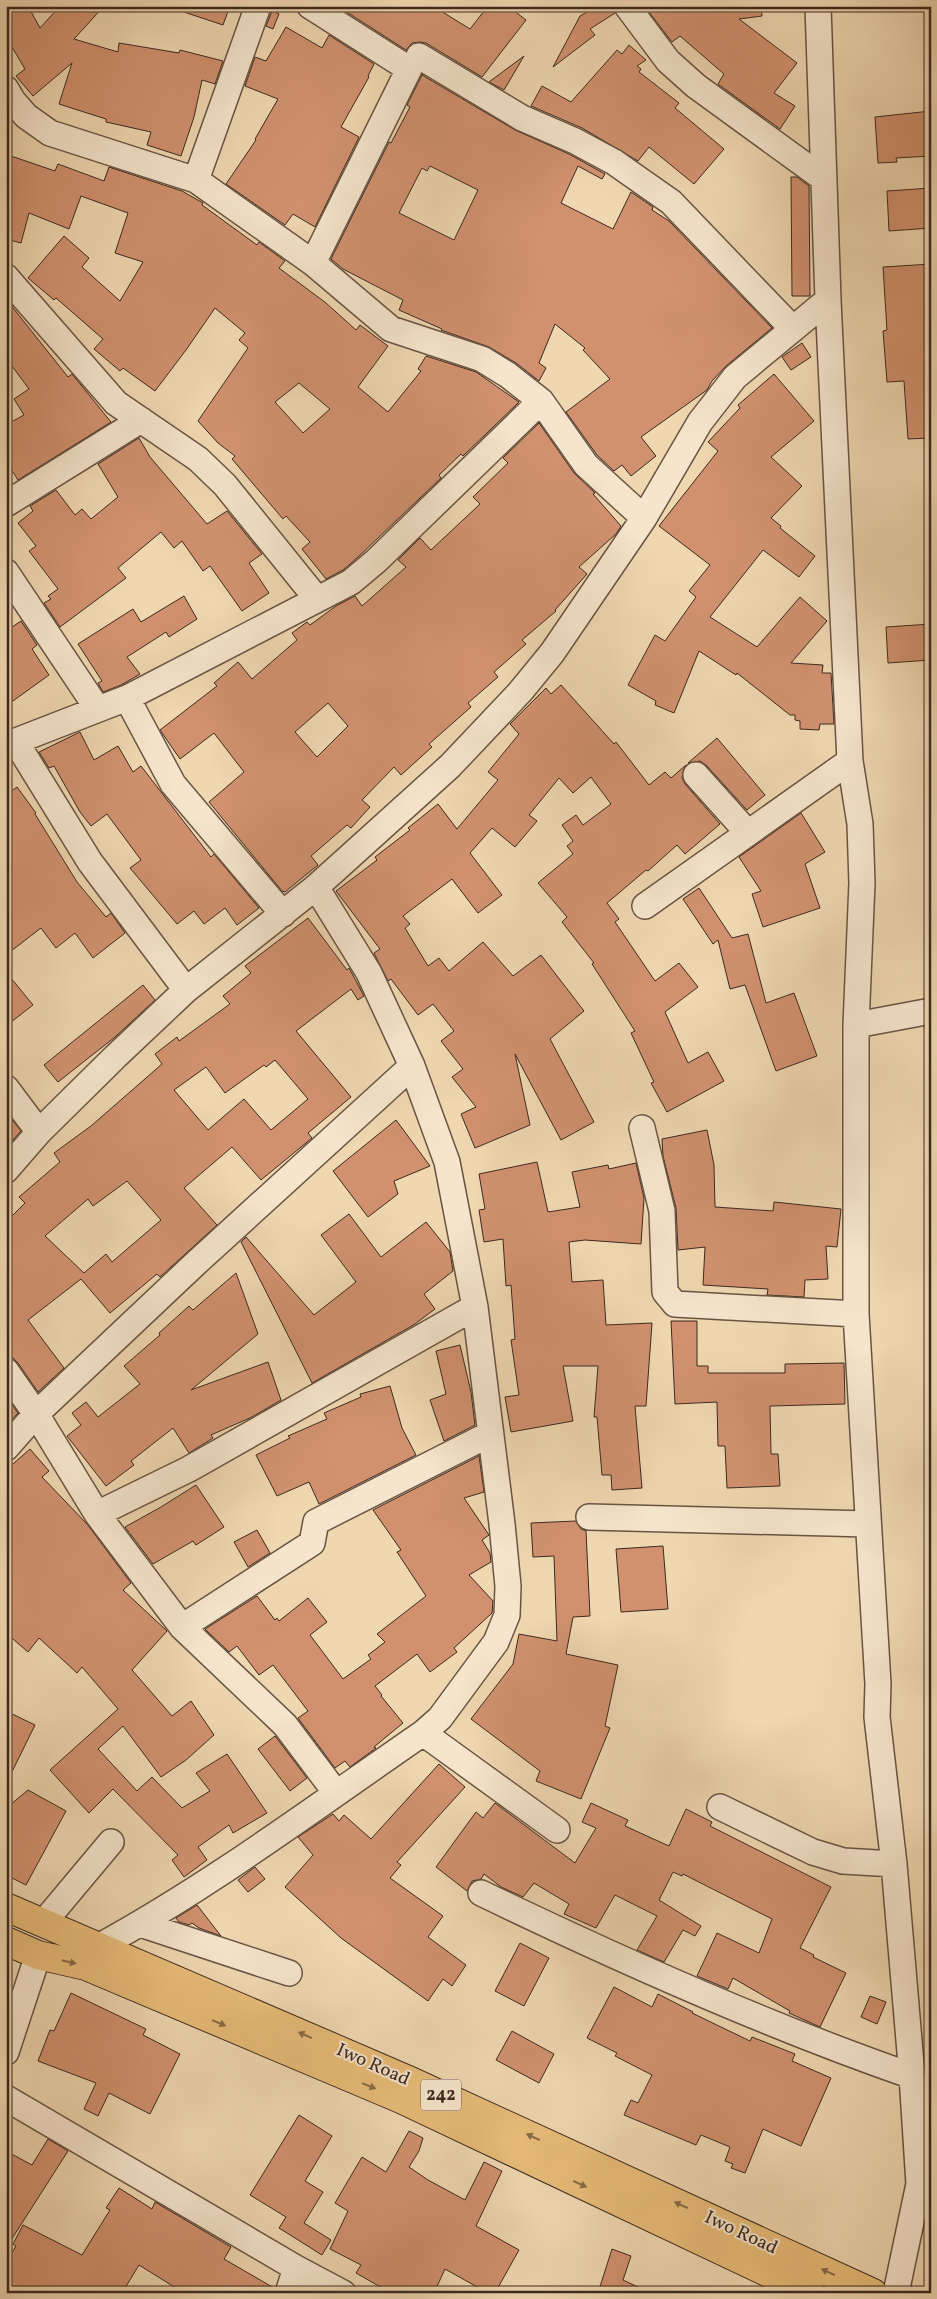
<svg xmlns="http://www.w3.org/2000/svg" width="937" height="2299" font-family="Vollkorn,serif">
<rect width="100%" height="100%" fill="#efd7b0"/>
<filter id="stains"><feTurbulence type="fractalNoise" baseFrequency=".004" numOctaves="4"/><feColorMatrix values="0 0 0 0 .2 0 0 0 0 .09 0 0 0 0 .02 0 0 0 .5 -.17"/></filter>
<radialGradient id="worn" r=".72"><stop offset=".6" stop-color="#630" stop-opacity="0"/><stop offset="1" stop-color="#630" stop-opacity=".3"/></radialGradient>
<path fill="#d1916f" stroke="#3c2920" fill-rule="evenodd" d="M6,6H28L40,28L60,6H104L74,39L118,52L119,43L179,53L180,50L223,61L215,84L202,80L194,117L181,156L147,145L151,132L106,122V119L59,104L72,63L33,96L16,76L25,69L6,37Z
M176,6H230L223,25L175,9Z
M344,6H433L470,29L488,6H508L526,20L482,77L426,43L420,42L412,43L406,50L342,9Z
M597,6H613L615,13L590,29L595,35L553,67L580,16Z
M653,6H761L762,16L739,19L797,63L774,93L795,106L780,129L718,84L724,74L680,36L672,42L649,12Z
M272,11L279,14L273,29L266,26Z
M286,27L322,48L329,35L374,64L368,76L369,77L341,127L359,137L315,227L293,214L285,225L226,184L256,140L255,139L278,99L245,86L255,57L266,61Z
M629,45L646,60L637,66L641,69L639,72L679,103L675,108L724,149L694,184L649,147L638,161L582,128L531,106L542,86L571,102L617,50L622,54Z
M524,56L504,90L489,82Z
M422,75L515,130L569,154L605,174L602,179L578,166L561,203L613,229L631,192L653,207L652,210L669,221L772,328L726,366L712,381L707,390L641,437L656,456L631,476L622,465L614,471L597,455L566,412L610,379L583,350L585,348L555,324L539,363L546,368L539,381L516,363L489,347L441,330L442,329L399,310L403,300L343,269L331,259L389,142L391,143L410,107L407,105ZM430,166L478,190L454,240L399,213L422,168L427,171Z
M931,111V156L896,158L897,162L878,163L875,117Z
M11,156L55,171L58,164L104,181L109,167L182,191L203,203L202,205L257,245L259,242L285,261L279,268L326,303L356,330L360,325L388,346L358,387L388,412L421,371L418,369L426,356L476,372L519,402L463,456L461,454L439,475L441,478L358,557L343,570L326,579L302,549L310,542L286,516L283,519L232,459L235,456L218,443L198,421L248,348L239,340L245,333L215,308L186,350L155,391L123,368L120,371L94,349L103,339L56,298L54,300L28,278L64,236L89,258L82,267L120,301L143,262L115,253L128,213L81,196L69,229L29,213L21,243L6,239V170ZM299,383L330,409L303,433L275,402Z
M791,177H797L809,186L810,296H792Z
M931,188V228L889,231L887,191Z
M931,264V438L908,439L904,381L887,382L883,331L887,330L883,267Z
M6,299L68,377L72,374L111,422L18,480L6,461V425L24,415L14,399L29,389L6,358Z
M802,343L811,357L791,370L782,357Z
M774,374L814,421L771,457L802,486L771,518L781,526L780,528L815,556L799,577L763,550L710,617L757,647L800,597L827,621L791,663L823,665L822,673H831L834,724H820L819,730L800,729V721L795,720V715H790L737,673L736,675L699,651L674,713L655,705L656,701L628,685L655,635L665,641L696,597L689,591L710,565L659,526L718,451L708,442L740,408L738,405Z
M539,423L574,473L595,493L593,494L621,526L616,534L579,567L587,574L555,610L556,611L522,640L526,644L494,672L498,677L468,703L471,707L429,744L432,747L401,775L394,767L362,800L370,807L351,828L347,825L311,856L318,865L285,892L282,891L209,802L244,772L214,733L180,759L160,730L217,686L214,683L238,662L252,679L297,640L292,633L307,622L310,625L336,606L355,596L362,606L406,567L398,560L420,538L431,550L480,504L473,497L508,463L503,458ZM328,703L348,726L317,757L295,732Z
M139,438L150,457L207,524L227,511L262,554L249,563L269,593L242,611L210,566L203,571L182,541L174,548L161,532L118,568L126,578L60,627L44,603L51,599L48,596L58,589L29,551L36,546L18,523L33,511L30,506L56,490L75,515L82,509L91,519L118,497L98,464Z
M184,596L197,619L169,637L166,632L127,657L140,674L121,685L103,692L98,683L102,681L78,644L133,609L141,622Z
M21,621L37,645L32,649L49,675L6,706V631Z
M931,624V660L888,663L886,627Z
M561,685L614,744L616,742L649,785L665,772L671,778L686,765L682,777L685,784L720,824L685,854L677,845L648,871L646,870L607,903L619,919L615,922L655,981L679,963L698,987L665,1012L688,1063L708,1052L724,1081L667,1112L651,1083L654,1082L631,1033L635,1031L592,964L594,963L562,922L567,917L538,883L573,854L567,846L573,841L562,825L576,815L583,825L611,804L591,777L573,793L559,778L529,815L537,821L515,847L492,828L470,853L502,895L478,913L452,879L403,916L410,924L405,928L428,966L439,958L449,971L483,942L513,976L541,955L584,1011L550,1039L594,1122L561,1140L515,1054L530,1125L475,1148L461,1114L476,1107L452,1077L463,1069L441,1041L454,1031L433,1004L418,1015L391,979L388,981L374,953L380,949L336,891L377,860L375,857L410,830L408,828L438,804L457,829L498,780L488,772L519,734L510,724L546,688L551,694Z
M80,732L94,760L118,746L133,772L141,766L211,857L214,854L259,908L237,925L225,908L204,924L194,911L177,924L130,868L141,860L107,814L91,826L80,812L54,766L49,768L39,752Z
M717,738L765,795L747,810L706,765L700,761L688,763Z
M17,787L36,813L35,814L77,882L106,917L111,913L125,933L93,958L75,933L56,948L41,928L6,955V795Z
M801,813L825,852L805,864L820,908L763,927L752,894L761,891L739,857Z
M699,888L732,938L748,934L766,1003L794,993L817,1056L776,1071L745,985L730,989L718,940L713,944L683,899Z
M308,918L347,970L349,968L364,996L358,1000L351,989L296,1031L351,1097L308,1133L312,1138L261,1180L232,1147L184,1188L217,1225L160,1277L157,1274L110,1313L81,1279L28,1320L64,1368L38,1392L18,1363L6,1351V1222L25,1203L19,1197L60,1162L54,1153L91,1126L162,1064L155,1054L177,1037L179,1041L230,1004L223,996L251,973L245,966ZM275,1060L308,1099L271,1130L244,1099L208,1130L174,1090L206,1067L225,1093L264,1065L266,1067ZM127,1181L161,1220L112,1262L106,1254L84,1273L45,1236L88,1199L93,1206Z
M6,972L33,1005L6,1026Z
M143,985L155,1000L115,1037L58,1082L44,1065Z
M6,1112L21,1131L6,1148Z
M396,1120L430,1166L394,1181L398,1194L368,1217L333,1171Z
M707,1130L714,1165L715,1207L773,1211L774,1202L841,1209L837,1247L826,1246L828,1279L805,1280L804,1297L767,1295L768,1289L703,1285L705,1247L678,1250L676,1208L663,1156L662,1139Z
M537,1162L548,1212L580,1207L572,1172L608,1165L609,1169L636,1163L644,1198L641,1244L585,1240L569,1242L572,1282L603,1280L606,1325L652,1323L646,1406H635L642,1488L612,1490L611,1475H602L597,1417H594L598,1366H563L573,1421L511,1432L505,1397L519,1395L511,1340L515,1339L511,1285L506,1286L503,1239L484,1242L479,1210L485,1209L479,1174Z
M349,1214L381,1257L426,1222L450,1252L453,1271L424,1294L435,1309L415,1324L312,1383L241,1242L246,1237L314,1315L356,1282L321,1235Z
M236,1273L258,1334L191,1390L268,1362L281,1400L252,1417L211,1435L213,1438L189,1453L173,1428L131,1461L134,1465L106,1486L67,1436L81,1425L72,1413L86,1402L98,1417L140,1384L124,1366L160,1335L159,1333L189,1306L193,1310Z
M671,1321H697V1366H708V1373H785V1364L844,1363L845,1404L770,1406L771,1454H778L780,1486L727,1488L725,1446H718L717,1402L675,1404Z
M460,1345L471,1392L475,1425L444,1441L430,1400L446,1394L436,1351Z
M390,1386L402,1428L416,1455L319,1504L309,1482L277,1496L256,1455L290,1438L288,1436L327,1419L324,1413L361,1397L360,1394Z
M6,1396L18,1413L6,1426Z
M30,1449L49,1471L42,1477L87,1524L131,1583L123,1590L167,1631L132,1670L172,1716L191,1701L214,1735L186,1760L161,1777L123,1726L98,1749L137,1791L152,1777L182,1808L210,1791L196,1773L227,1754L267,1813L233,1833L229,1825L198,1847L207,1860L184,1877L172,1860L178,1855L113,1789L89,1813L50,1770L118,1709L82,1667L77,1673L39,1638L28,1652L6,1633V1470Z
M479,1456L484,1492L464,1498L489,1535L482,1540L490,1553L491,1562L469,1575L493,1601L492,1613L454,1648L457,1652L430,1672L417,1654L375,1686L382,1695L381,1696L403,1723L374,1747L376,1748L350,1767L345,1761L335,1768L298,1718L308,1711L273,1665L259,1675L237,1646L229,1652L205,1629L257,1596L275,1620L277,1618L279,1621L308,1598L327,1622L310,1635L343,1679L371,1659L368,1655L385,1642L377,1634L426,1596L397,1552L401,1550L373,1510Z
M196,1485L224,1527L196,1545L193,1541L153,1564L125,1527L161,1507Z
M576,1521L581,1529L586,1531L590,1616L573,1617L566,1654L618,1665L605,1726L610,1728L581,1799L536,1781L540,1771L471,1719L513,1664L519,1634L557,1641L554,1556L533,1557L531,1523Z
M257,1530L270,1553L248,1567L234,1542Z
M663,1546L668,1609L621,1612L616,1549Z
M6,1711L35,1725L6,1784Z
M275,1736L307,1778L290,1791L258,1749Z
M439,1764L465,1787L397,1862L401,1865L390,1878L443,1916L428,1937L466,1965L452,1986L443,1979L428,2001L341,1938L285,1887L313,1855L298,1837L333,1814L339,1821L344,1815L371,1839Z
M28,1790L66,1811L26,1885L6,1875V1813L10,1805Z
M495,1803L575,1863L596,1828L582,1822L591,1803L628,1820L625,1826L669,1846L686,1809L712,1822L710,1826L831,1887L800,1948L814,1955L813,1957L846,1973L820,2027L789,2013L790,2011L733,1978L728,1989L697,1976L717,1933L759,1953L772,1919L683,1874L682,1876L673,1872L659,1900L701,1926L695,1936L683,1930L664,1962L637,1950L657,1916L615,1895L596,1928L564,1914L569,1904L534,1883L523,1897L501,1887L484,1874L481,1879L472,1881L467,1891L436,1867L476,1812L483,1818Z
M255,1867L265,1879L248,1892L238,1880Z
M197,1905L221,1936L199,1928L192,1923L189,1925L179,1922L176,1918Z
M520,1943L549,1958L524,2006L495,1991Z
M614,1987L652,2007L658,1994L693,2012L692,2013L750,2041L752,2037L795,2054L792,2061L831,2078L801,2146L763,2129L745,2173L731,2168L733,2164L725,2161L730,2147L701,2135L696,2145L624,2115L631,2100L638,2103L652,2075L615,2056L617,2053L587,2038Z
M71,1993L146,2029L143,2035L180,2054L150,2114L109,2093L98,2116L84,2109L96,2083L38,2061L50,2030L54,2031Z
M870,1996L886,2002L877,2024L861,2017Z
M512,2031L554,2054L539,2083L496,2060Z
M299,2115L332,2136L305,2181L323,2192L304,2223L331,2240L322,2255L279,2228L286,2217L250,2195Z
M409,2131L423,2138L419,2151L409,2167L428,2180L465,2200L484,2162L502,2171L476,2226L519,2250L495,2293H488L445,2269L434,2293H391L356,2273L361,2265L330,2249L348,2211L335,2203L362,2157L386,2172Z
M48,2139L68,2151L6,2248V2151L32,2165Z
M119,2188L152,2209L155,2202L231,2247L224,2259L274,2288V2293H184L139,2265L122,2293H6V2263L16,2246L13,2244L23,2225L82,2255L110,2210L106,2208Z
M612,2249L631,2256L623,2280L651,2293H598Z"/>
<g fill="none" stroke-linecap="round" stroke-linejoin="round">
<g stroke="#695444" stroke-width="28">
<path id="minor" d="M310,6L409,69L313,263
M627,6L668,61L696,86L824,179
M818,6L828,300L850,761L860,824L862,883L856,1025V1314L878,1684L877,1717L894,1864L912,2076L919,2184L896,2293
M419,56L522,118L575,141L614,162L671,202L792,328
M6,89L13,101L26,116L50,133L196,180L313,263L391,329L482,359L508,375L541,401L586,465L644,518
M196,180L258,6
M6,277L116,403L198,459L225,485L317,599
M6,504L141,420
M6,572L97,708
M127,698L173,784L283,914
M16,742L90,862L186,990
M6,745L127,698L351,582L376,561L541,401
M696,775L748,833
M645,906L850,761
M856,1025L931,1011
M6,1088L39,1132
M642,1128L662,1211L665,1292L675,1304L856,1314
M6,1170L39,1132L116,1056L186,990L316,887L450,766L520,692L552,653L644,518L700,422L735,377L828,300
M6,1371L36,1414L97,1514L182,1627L285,1725L336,1793
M6,1448L36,1414L196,1263L412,1066
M97,1514L189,1469L475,1307
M589,1517L868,1524
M182,1627L312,1543L316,1522L490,1434
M423,1733L557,1830
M720,1807L813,1852L843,1861L894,1864
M481,1893C622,1961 765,2025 912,2076
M44,1922L111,1842
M140,1924L289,1973
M100,1946C213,1884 317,1806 423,1733L440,1718L496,1642L507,1615L508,1586L502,1524L475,1307L447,1162L412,1066L369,973L316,887
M6,2052L38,1955
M6,2098L296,2268L343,2293
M288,2293L296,2268"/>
</g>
<g stroke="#3c2920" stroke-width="30">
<path id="major" d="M6,1907L406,2079L873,2293
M6,1941L38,1955L86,1966L401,2099L811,2293"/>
</g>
<use href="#minor" stroke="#f5e5cc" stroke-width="25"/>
<use href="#major" stroke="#e8bc78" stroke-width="28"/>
</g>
<defs><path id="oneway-solid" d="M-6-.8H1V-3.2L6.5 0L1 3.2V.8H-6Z" transform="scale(1.25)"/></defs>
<g fill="#896b48">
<use href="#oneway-solid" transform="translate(69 1962) rotate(13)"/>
<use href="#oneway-solid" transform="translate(219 2023) rotate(23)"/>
<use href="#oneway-solid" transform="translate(305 2035) rotate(-156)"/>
<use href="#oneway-solid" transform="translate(369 2086) rotate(22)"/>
<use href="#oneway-solid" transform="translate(533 2137) rotate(-155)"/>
<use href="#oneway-solid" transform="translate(580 2184) rotate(25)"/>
<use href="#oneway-solid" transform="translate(681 2205) rotate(-155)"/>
<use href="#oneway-solid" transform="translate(828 2272) rotate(-155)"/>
</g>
<g text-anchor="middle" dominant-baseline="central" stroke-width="4" stroke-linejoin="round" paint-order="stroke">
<rect fill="#f5e5cc" stroke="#746154" stroke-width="1" x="421" y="2079.5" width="40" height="31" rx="4"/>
<g font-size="18" font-weight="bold" fill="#3c2920">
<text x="441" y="2095">242</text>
</g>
<g font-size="19" fill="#3c2920" stroke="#f5e5cc">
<text transform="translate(373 2065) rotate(24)">Iwo Road</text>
<text transform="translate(741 2233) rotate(25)">Iwo Road</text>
</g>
</g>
<rect width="937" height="2299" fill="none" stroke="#efd7b0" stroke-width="25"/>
<rect x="8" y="8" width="922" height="2284" fill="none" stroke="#3c2920" stroke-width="2.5"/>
<rect x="12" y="12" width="912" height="2274" fill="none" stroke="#3c2920"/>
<rect width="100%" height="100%" filter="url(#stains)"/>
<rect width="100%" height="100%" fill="url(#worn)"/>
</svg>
